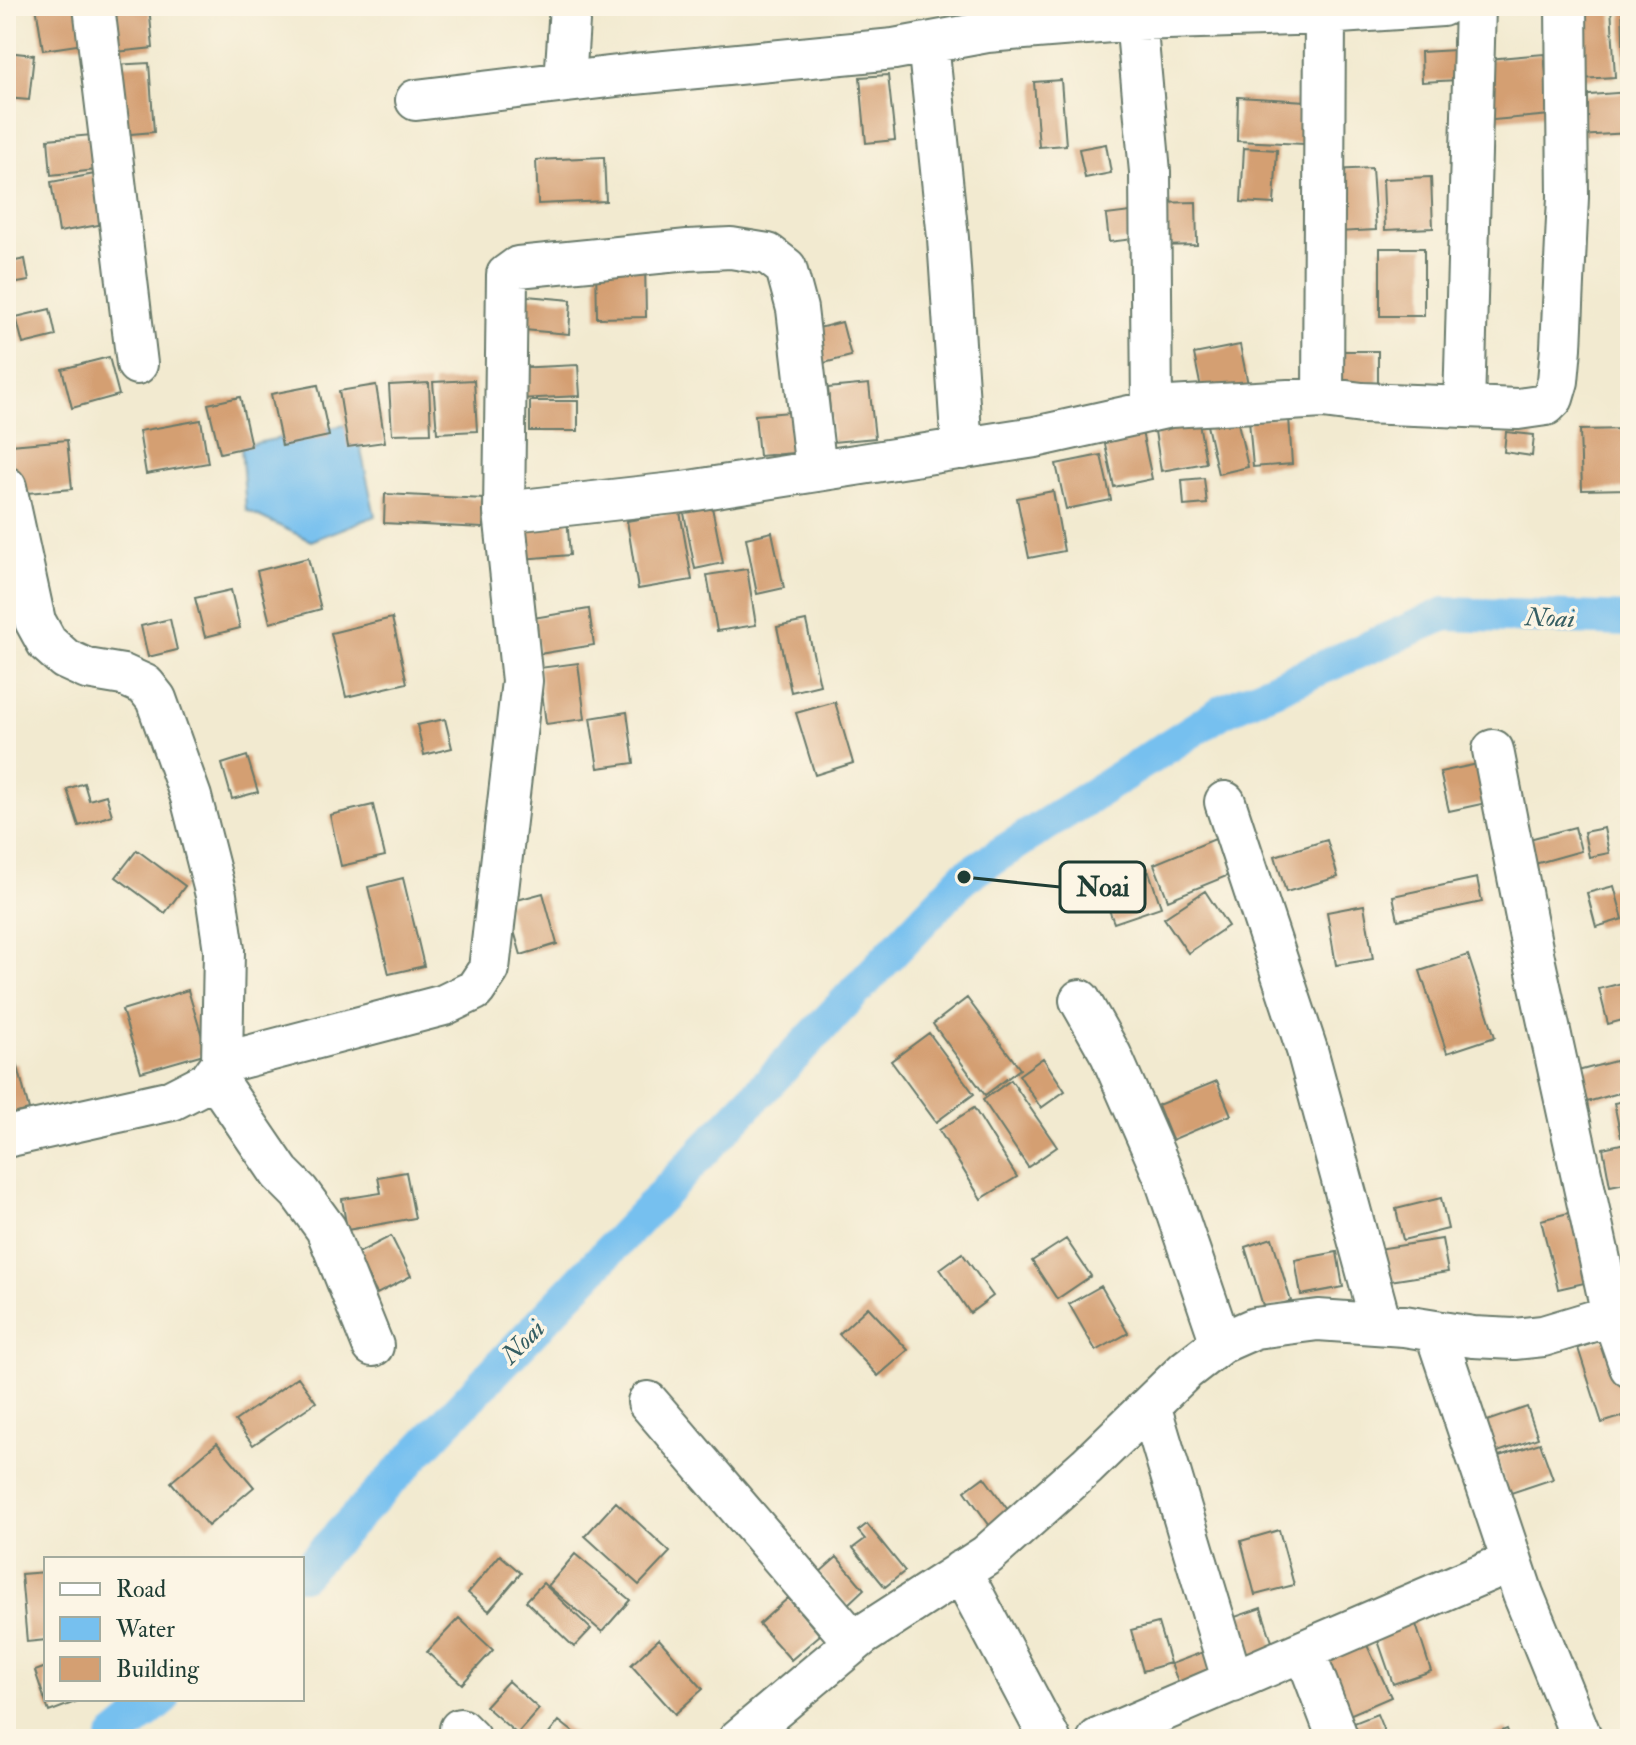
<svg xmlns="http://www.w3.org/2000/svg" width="1636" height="1745" font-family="'IM FELL Double Pica',serif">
<rect width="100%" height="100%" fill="#fcf5e5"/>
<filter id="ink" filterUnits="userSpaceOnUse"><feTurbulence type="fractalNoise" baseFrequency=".0125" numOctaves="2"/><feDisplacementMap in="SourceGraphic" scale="16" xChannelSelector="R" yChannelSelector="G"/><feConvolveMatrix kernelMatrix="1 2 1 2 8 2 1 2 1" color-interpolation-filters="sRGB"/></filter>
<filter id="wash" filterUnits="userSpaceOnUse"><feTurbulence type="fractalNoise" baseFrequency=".006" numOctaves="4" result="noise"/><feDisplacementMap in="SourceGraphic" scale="32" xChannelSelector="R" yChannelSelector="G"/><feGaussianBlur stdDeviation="1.8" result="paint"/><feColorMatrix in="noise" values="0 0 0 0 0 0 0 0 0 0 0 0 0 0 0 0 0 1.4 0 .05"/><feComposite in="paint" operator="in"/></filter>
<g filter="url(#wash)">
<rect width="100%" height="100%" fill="#f2ead0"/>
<path fill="#76c0ef" stroke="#4a7e92" stroke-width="2" d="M355,423L375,516L311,541L246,510L241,446Z"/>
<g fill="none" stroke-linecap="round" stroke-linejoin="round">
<path stroke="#76c0ef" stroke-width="34" d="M302,1574L964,877L1223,711L1445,614L1630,620
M114,1739L163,1699"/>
</g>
<g id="blocks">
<path fill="#d49f72" d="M36,6H79L84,44L43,50Z
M102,6H149L153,48L107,53Z
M1576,6H1611L1615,77L1580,79Z
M1622,6H1630V70H1624Z
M1456,50L1458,80L1422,82L1421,52Z
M6,52L34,55L29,100L6,98Z
M1544,54L1550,115L1483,121L1477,60Z
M149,63L154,132L119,135L113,65Z
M888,75L895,140L866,143L860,77Z
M1061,80L1066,145L1039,147L1034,82Z
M1630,92V133L1578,136L1576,96Z
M1238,97L1306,101L1304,144L1237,141Z
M92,135L96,170L51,175L48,139Z
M1106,144L1111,173L1085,178L1079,149Z
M1244,148L1277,150L1274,204L1241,202Z
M604,157L606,201L538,204L536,160Z
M1372,168L1376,230L1337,232L1333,170Z
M95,174L104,224L59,232L51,182Z
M1431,177L1433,228L1385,230L1383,179Z
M1196,202L1197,245L1158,246L1157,203Z
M1138,211L1142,238L1109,242L1106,215Z
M1380,248H1424V316H1380Z
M25,259L29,281L6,285V263Z
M596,263H645L646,317L597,318Z
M515,295L571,300L569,334L513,329Z
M50,309L56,336L23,344L16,317Z
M842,322L851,356L824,363L815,329Z
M1240,345L1250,394L1204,403L1194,354Z
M1334,351H1378V383L1334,382Z
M109,357L119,395L72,408L62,369Z
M578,365L580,396L517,399L515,368Z
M474,380L477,431L437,433L433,382Z
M429,383L431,433L392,434L389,385Z
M869,384L875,438L833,442L828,388Z
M318,385L329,436L282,446L271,394Z
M376,385L385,442L348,447L339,391Z
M240,397L251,446L220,453L208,404Z
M530,401H578V431H530Z
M1234,405L1248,467L1218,474L1204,412Z
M802,411L805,452L759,456L755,415Z
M1197,411L1206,463L1161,471L1153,418Z
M1289,417L1292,464L1253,467L1249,420Z
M201,420L208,463L146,474L139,431Z
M1140,422L1152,479L1114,487L1102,430Z
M1627,429L1628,489L1582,490L1580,430Z
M1506,432L1534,435L1532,456L1504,452Z
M67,440L72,489L16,494L11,445Z
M1101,455L1111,500L1066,509L1056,464Z
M1204,478L1207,504L1184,506L1182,480Z
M1053,491L1064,551L1029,558L1017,498Z
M709,492L723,563L695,569L681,498Z
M385,494L484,499L483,528L384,523Z
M680,512L692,580L638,589L627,521Z
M567,517L570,555L521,559L518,521Z
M772,532L784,588L757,594L746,538Z
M308,558L321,609L270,623L257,571Z
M747,569L756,625L717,631L707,575Z
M231,590L240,628L205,637L195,598Z
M589,609L594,645L539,654L533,618Z
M392,618L407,683L346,697L331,633Z
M170,619L177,650L148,657L141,626Z
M806,621L820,685L791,692L777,627Z
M578,663L585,719L546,724L539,668Z
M835,702L853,763L815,775L796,713Z
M627,712L634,763L598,768L590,718Z
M445,719L452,748L424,755L417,725Z
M247,756L258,792L232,799L222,764Z
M1478,764L1486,803L1449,811L1440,772Z
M84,783L89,800L106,795L112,815L79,826L67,789Z
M373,805L385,856L341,866L330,815Z
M1575,827L1581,851L1524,867L1518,842Z
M1604,828L1609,853L1589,857L1584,832Z
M1215,839L1229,875L1168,900L1154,864Z
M1327,840L1338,877L1286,892L1275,856Z
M137,850L185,886L165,913L116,877Z
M1149,872L1161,907L1114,923L1101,888Z
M403,878L424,966L389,974L368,887Z
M1477,878L1482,902L1398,920L1393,896Z
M1614,886L1623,919L1596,927L1587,893Z
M1205,891L1228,926L1188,953L1164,918Z
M543,893L557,944L521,955L506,903Z
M1364,905L1373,959L1336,965L1327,912Z
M1468,955L1495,1037L1447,1053L1420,971Z
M1630,981V1018L1608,1024L1599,989Z
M188,990L207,1053L141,1072L122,1010Z
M967,998L1020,1069L985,1095L933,1024Z
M929,1033L974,1094L936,1122L891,1061Z
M1630,1057V1090L1587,1102L1578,1071Z
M1043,1058L1065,1091L1041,1108L1019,1075Z
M17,1063L29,1110L6,1116V1065Z
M1011,1080L1057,1147L1028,1167L983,1100Z
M1217,1081L1231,1115L1172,1140L1158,1105Z
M1630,1100V1135L1621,1137L1614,1103Z
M974,1108L1017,1177L981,1199L939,1130Z
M1630,1142V1182L1610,1186L1603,1148Z
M406,1172L415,1218L347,1230L342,1199L381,1193L378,1177Z
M1441,1198L1448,1229L1403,1240L1396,1209Z
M1580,1210L1597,1280L1558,1289L1541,1220Z
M391,1236L411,1276L377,1294L356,1254Z
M1272,1238L1291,1301L1264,1309L1245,1247Z
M1066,1239L1091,1276L1057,1299L1032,1261Z
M1442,1239L1448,1272L1383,1282L1378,1249Z
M1337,1252L1343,1287L1301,1295L1295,1260Z
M962,1253L993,1296L970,1313L940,1269Z
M1101,1286L1128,1333L1096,1351L1069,1304Z
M868,1307L908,1350L878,1376L839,1334Z
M1609,1338L1630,1404V1414L1602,1423L1578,1348Z
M298,1377L316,1402L253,1445L235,1421Z
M1527,1407L1538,1438L1495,1453L1484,1422Z
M217,1443L254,1487L208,1526L171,1482Z
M1540,1443L1553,1479L1508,1494L1496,1457Z
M984,1477L1016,1521L997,1536L965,1491Z
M616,1502L670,1552L639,1585L585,1536Z
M867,1524L905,1571L885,1587L853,1548L865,1539L858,1531Z
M1279,1530L1294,1585L1255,1595L1241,1541Z
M575,1554L630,1600L602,1632L548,1586Z
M500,1555L521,1573L489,1611L468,1593Z
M837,1557L864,1589L847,1605L819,1573Z
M46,1572V1640L27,1642L21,1574Z
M543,1583L591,1629L574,1647L526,1601Z
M788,1598L820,1635L791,1660L759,1624Z
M1261,1608L1278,1660L1247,1670L1229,1619Z
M1413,1615L1431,1671L1393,1684L1374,1629Z
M459,1618L493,1650L462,1684L427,1652Z
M1158,1623L1170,1663L1143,1671L1131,1630Z
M659,1639L703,1689L675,1714L631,1665Z
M1366,1643L1391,1697L1347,1716L1322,1663Z
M1211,1649L1225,1684L1185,1699L1171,1664Z
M46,1667V1699H83L49,1712L35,1671Z
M508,1681L539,1709L517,1734L485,1706Z
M1377,1714L1387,1739H1354L1349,1725Z
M559,1721L582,1739H545Z
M1507,1729L1511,1739H1482Z"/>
</g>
</g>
<g filter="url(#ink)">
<use href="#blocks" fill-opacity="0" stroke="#697a6b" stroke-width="2"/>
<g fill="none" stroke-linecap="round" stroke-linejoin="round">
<g stroke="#697a6b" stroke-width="44">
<path id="minor" d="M94,6L137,364
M1136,20L1150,172L1152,411
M928,43L948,238L962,449
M565,82L570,6
M416,100L634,74L894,49L987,32L1136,20L1325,14L1442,6
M1323,398L1325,14
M1464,407L1475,6
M6,487L35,621L47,643L65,659L87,669L123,675L145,685L156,699L191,797L216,895L224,950L222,1063L209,1081L172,1100L6,1137
M504,512L683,492L1035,437L1170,407L1323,398L1362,403L1518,409L1546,405L1553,398L1558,381L1561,348L1568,197L1566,6
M1493,750L1534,958L1612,1315L1630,1367
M1225,802L1307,1050L1381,1324
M1080,1000L1111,1055L1164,1176L1221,1343
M222,1063L444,1005L475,990L489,969L522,681L504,512L507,275L518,267L688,250L731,248L768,254L786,268L797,309L816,471
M209,1081L224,1091L280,1173L299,1192L326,1229L373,1346
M1435,1331L1523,1594L1582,1739
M648,1402L854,1642
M1150,1405L1233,1682
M961,1571L1050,1739
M1305,1652L1338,1739
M460,1729L470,1739
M739,1739L863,1635L987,1555L1087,1466L1186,1370L1221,1343L1255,1328L1318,1320L1404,1326L1473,1337L1514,1339L1543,1336L1630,1310
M1098,1739L1512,1561"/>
</g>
<use href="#minor" stroke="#fff" stroke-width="40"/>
</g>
</g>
<g text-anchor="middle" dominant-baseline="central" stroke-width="7" stroke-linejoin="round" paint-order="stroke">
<g font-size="26" font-style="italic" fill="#355e63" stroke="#fcf5e5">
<text transform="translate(1550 618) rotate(2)">Noai</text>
<text transform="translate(523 1342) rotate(-46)">Noai</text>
</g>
</g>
<path fill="none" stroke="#1f3d34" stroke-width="3" d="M964 877L1060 887"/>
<circle fill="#1f3d34" stroke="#fcf5e5" stroke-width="3" cx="964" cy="877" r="8"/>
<rect fill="#fcf5e5" stroke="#1f3d34" stroke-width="3" x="1060" y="862" width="85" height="50" rx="8"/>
<g font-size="26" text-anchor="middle" font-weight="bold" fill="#1f3d34">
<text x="1103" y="896">Noai</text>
</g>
<rect width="1636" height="1745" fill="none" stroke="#fcf5e5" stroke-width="32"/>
<rect x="44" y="1557" width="260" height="144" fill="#fcf5e5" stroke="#a4ab9e" stroke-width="2"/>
<rect x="60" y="1583" width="40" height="12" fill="#ffffff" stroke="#a4ab9e" stroke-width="2"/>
<text x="116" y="1597" font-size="24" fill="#1f3d34">Road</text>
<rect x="60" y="1617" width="40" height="24" fill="#76c0ef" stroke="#a4ab9e" stroke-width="2"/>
<text x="116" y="1637" font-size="24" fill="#1f3d34">Water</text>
<rect x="60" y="1657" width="40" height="24" fill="#d49f72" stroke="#a4ab9e" stroke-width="2"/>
<text x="116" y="1677" font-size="24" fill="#1f3d34">Building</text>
</svg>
